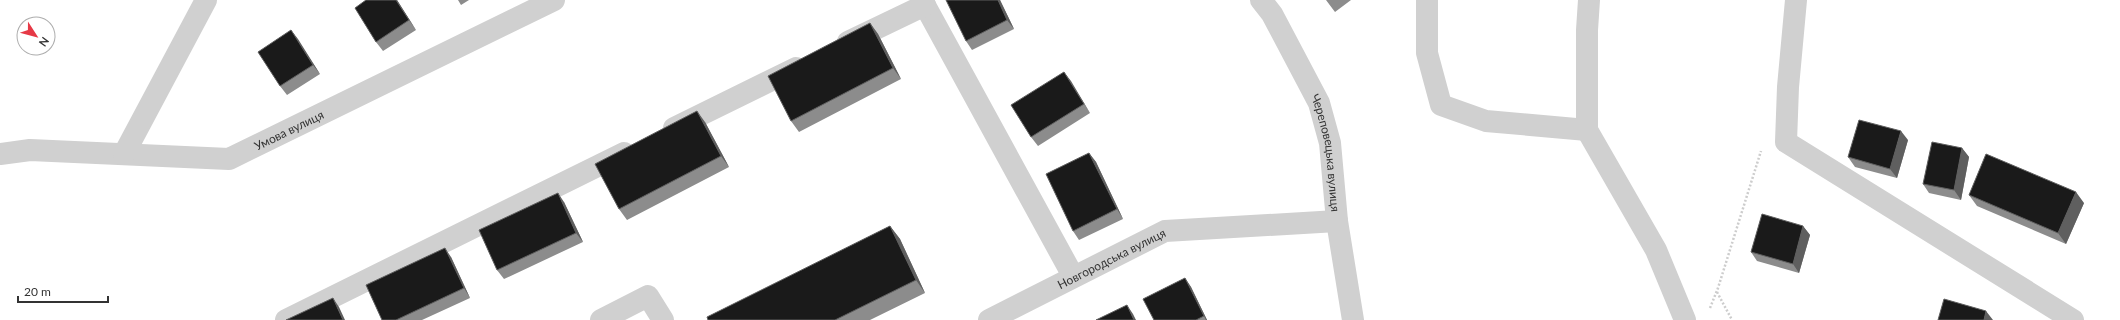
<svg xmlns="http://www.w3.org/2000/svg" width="2120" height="320" font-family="Lato,sans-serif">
<rect width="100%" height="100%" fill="#fff"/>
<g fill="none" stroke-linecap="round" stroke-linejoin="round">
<path stroke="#cdcdcd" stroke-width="2.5" stroke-dasharray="2 2" stroke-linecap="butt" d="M1717,292L1732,320
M1710,308L1718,288L1761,151"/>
<g stroke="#d0d0d0" stroke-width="22">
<path d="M922,0L1073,276"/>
<path id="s1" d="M1261,0L1272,14L1319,103L1330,143L1337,221L1353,320"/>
<path d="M1427,0V53L1441,105L1486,121L1587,130"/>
<path d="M1589,0L1587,30V130L1656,250L1685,320"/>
<path d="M1796,0L1788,87L1786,142L2073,320"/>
<path d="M848,42L925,5"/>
<path d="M674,128L796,68"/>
<path id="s2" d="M0,154L30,150L229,159L554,0"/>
<path d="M124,154L206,0"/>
<path d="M286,320L624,153"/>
<path d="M601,320L648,296L663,320"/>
<path id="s3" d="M989,320L1165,231L1337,221"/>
</g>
</g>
<path fill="#8c8c8c" d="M366,0H397L416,30L383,51L376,42Z
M458,0H469L461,5Z
M1000,0L1014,29L972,50L966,41Z
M1326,0H1351L1335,12Z
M870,23L878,34L901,79L799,132L791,121Z
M291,30L320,74L287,95L280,86Z
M1064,72L1090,113L1038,146L1031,137Z
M705,122L729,167L627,220L619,209Z
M1908,140L1897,178L1855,167L1848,157Z
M1962,148L1969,157L1961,200L1929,193L1923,184Z
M1089,153L1096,162L1123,219L1079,240L1073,231Z
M1969,195L2084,203L2066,244L1977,206Z
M564,202L583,242L504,279L497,270Z
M890,226L900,239L925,293L870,320H708Z
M1803,226L1810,235L1799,273L1757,261L1751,252Z
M451,257L470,298L422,320H382Z
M1185,278L1191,287L1207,320H1154Z"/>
<path fill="#5f5f5f" d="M396,0H397L416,30L409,20Z
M998,0H1000L1014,29L1007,20Z
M870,23L878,34L901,79L893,68Z
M291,30L298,39L320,74L313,65Z
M1064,72L1071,81L1090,113L1084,104Z
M697,111L705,122L729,167L721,156Z
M1901,131L1908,140L1897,178L1890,169Z
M1962,148L1969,157L1961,200L1954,190Z
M1089,153L1096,162L1123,219L1117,209Z
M2076,192L2084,203L2066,244L2058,233Z
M558,193L564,202L583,242L576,233Z
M890,226L900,239L925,293L916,280Z
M1803,226L1810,235L1799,273L1793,264Z
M445,248L451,257L470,298L464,288Z
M1185,278L1191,287L1207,320H1206Z
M333,298L339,307L345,320H343Z
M1127,305L1133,314L1136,320H1134Z
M1986,311L1993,320H1984Z"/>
<path fill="#1a1a1a" stroke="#5f5f5f" d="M366,0H396L409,20L376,42L355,8Z
M946,0H998L1007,20L966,41Z
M870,23L893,68L791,121L768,76Z
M291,30L313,65L280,86L258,52Z
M1064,72L1084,104L1031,137L1011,105Z
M697,111L721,156L619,209L595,164Z
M1859,120L1901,131L1890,169L1848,157Z
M1932,142L1962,148L1954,190L1923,184Z
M1089,153L1117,209L1073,231L1046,174Z
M1986,154L2076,192L2058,233L1969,195Z
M558,193L576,233L497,270L479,230Z
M1762,214L1803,226L1793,264L1751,252Z
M890,226L916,280L835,320H708L707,317Z
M445,248L464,288L396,320H382L366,285Z
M1185,278L1204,316L1196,320H1154L1143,299Z
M333,298L343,320H286Z
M1944,299L1986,311L1984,320H1938Z
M1127,305L1134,320H1096Z"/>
<g text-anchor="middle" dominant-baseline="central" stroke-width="4" stroke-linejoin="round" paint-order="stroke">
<g font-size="12" fill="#333" stroke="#fff">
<text stroke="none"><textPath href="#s2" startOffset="296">Умова вулиця</textPath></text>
<text stroke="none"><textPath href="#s1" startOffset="169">Череповецька вулиця</textPath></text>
<text stroke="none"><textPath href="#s3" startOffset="137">Новгородська вулиця</textPath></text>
</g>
</g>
<g transform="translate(36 36) rotate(126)"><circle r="19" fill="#ffffff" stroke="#adadad"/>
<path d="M0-3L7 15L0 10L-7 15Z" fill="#e63946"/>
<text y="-6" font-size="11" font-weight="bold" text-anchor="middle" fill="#333333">N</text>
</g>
<path d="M18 296v6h90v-6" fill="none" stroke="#333333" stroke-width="2"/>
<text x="24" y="296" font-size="12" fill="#333333" stroke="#ffffff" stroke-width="3" paint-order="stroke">20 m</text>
</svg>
